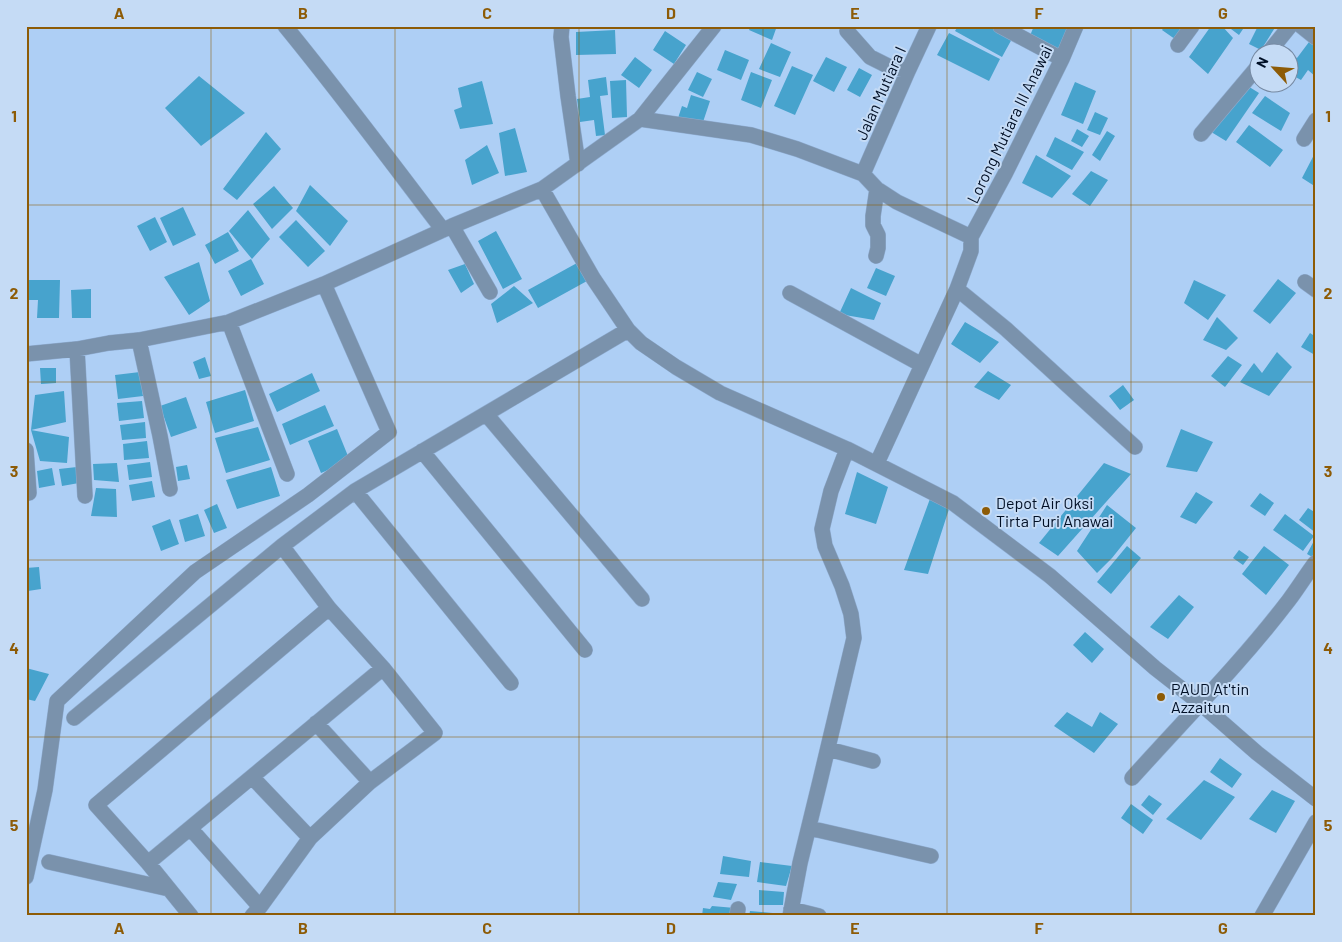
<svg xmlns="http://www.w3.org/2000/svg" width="1342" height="942" font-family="Barlow,sans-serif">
<rect width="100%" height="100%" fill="#aecff5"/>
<path fill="#47a3cd" d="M751,26H777L772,40L749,30Z
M958,26H992L1013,37L1002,57L955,31Z
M1034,26H1072L1055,55L1029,38Z
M1165,26H1196L1182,44L1162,30Z
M1211,26H1222L1233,38L1208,74L1189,57Z
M1227,26H1245L1239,35Z
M1258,26H1276L1261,50L1249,44Z
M615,30L616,54L576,55V32Z
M665,31L686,45L674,64L653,50Z
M949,33L1000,59L989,81L937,55Z
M1309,42L1316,46V77L1308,70L1301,80L1290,74V54L1297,58Z
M771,43L791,52L780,77L759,69Z
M725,50L749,60L741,80L717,70Z
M635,57L652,70L639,88L621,75Z
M826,57L847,67L834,92L813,81Z
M792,66L813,75L795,115L774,106Z
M859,68L872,75L860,97L847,90Z
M697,72L712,79L703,97L688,90Z
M751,72L772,80L761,108L741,100Z
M199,76L245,113L201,146L165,108Z
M606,77L608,95L600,96L605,135L596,136L594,120L580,122L577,99L590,97L588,80Z
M626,80L627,117L612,118L610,81Z
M1238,80L1259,93L1226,141L1203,127Z
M482,81L493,124L460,129L454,110L462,107L458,88Z
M1075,82L1096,91L1083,124L1061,115Z
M691,95L710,101L702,125L678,118L682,106L687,108Z
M1265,96L1290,113L1281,131L1252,113Z
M1095,112L1108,118L1100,135L1087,130Z
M1249,125L1283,150L1270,167L1236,142Z
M515,128L527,172L505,176L499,133Z
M1077,129L1089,136L1082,147L1071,141Z
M1107,131L1115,136L1100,161L1092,155Z
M266,132L281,149L237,200L223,189Z
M1055,137L1084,152L1072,170L1046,156Z
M487,145L499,173L472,185L465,160Z
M1316,151V187L1302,178Z
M1036,155L1071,176L1052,198L1022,183Z
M1091,171L1108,180L1090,206L1072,194Z
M310,185L348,221L330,246L296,211Z
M274,186L293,208L272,229L253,204Z
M183,207L196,235L173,246L160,218Z
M248,210L270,239L252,259L229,231Z
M155,217L167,242L150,251L137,226Z
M296,220L325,251L308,267L279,237Z
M496,231L522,279L503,289L478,241Z
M228,232L239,251L215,264L205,245Z
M251,259L264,284L241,296L228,271Z
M199,262L210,301L189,315L164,277Z
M577,263L587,281L538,308L528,290Z
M465,264L474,284L461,293L448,270Z
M876,268L895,276L886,296L867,288Z
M1278,279L1296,293L1270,324L1253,311Z
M28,280H60L59,318H37L38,300H28Z
M1194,280L1226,295L1208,320L1184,303Z
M514,286L533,303L497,323L491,304Z
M851,288L881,303L874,320L839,314Z
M91,289V318H72L71,290Z
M1217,317L1238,338L1226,350L1203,340Z
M965,322L999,342L980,363L951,344Z
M1310,333L1316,337L1315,355L1301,347Z
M1277,352L1292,367L1269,396L1240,382L1254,363L1262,373Z
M1228,356L1242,365L1225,387L1211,376Z
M205,357L211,376L199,379L193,362Z
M40,368H56V383L41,384Z
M988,371L1011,385L999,400L974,387Z
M140,372L143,396L118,399L115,375Z
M312,373L320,391L277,412L269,394Z
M1123,385L1134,400L1120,410L1109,396Z
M245,390L254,421L215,433L206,402Z
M64,391L66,422L31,430L35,395Z
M186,397L197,428L171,437L160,406Z
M142,401L144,418L119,421L117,403Z
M325,405L334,426L290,445L282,424Z
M145,422L146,438L122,440L120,425Z
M258,427L270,460L226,473L215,438Z
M337,429L350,461L321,473L308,441Z
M1181,429L1213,442L1197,472L1166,467Z
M31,430L69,437L67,463L40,461Z
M147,441L149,458L124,460L123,444Z
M150,462L152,477L129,480L127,465Z
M117,463L119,482L94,480L93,464Z
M1104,463L1131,474L1058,556L1039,543Z
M187,465L190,479L178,481L176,467Z
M77,467L79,483L62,486L59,469Z
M271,467L280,496L237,509L226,480Z
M52,468L55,485L39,488L37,471Z
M857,472L888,487L876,524L845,514Z
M152,481L155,497L132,501L129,485Z
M96,488L116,489L117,517L91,516Z
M1196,492L1213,502L1196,524L1180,517Z
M1260,493L1274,503L1265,516L1250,506Z
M931,496L949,509L928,574L904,570Z
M217,504L227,528L214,533L204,510Z
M1107,505L1136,528L1112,558L1097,573L1077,551Z
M1308,508L1316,513V533L1299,520Z
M198,514L205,536L185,542L179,520Z
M1285,514L1314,536L1303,551L1273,530Z
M170,519L179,544L161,551L152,526Z
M1316,537V559L1307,554Z
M1127,546L1141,558L1111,594L1097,582Z
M1264,546L1289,565L1266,595L1242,574Z
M1239,550L1249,557L1243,565L1233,558Z
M39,567L41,589L28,591L26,568Z
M1179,595L1194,607L1168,639L1150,627Z
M1085,632L1104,649L1092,663L1073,645Z
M26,668L49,674L35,701L26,699Z
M1067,712L1092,727L1100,712L1118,724L1094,753L1054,726Z
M1220,758L1242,774L1232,788L1210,772Z
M1204,780L1235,797L1201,840L1166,819Z
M1272,790L1295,801L1276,833L1249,819Z
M1149,795L1162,804L1153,815L1141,805Z
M1131,804L1153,820L1143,834L1121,818Z
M723,856L751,861L749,877L720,874Z
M760,862L792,866L786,886L757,882Z
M718,882L737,884L731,900L713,897Z
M759,890L784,892L783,905H759Z
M712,906L735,908L733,916H702L703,908L710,909Z
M750,911L783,914V916H749Z"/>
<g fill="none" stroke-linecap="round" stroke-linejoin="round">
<g stroke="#8facd0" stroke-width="16">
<path id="minor" d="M285,26C340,93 391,162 443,230
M562,26L561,37L568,96L578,164
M1000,26L1062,59
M1301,26L1316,38
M847,31L870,57L888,66L908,71
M1178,45L1192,26
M1269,52L1290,26
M640,119L751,135L797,149L863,174L877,189L897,202L971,237
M1201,134L1260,64
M1304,139L1316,120
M863,174L908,71L929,26
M542,189L593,278L628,330L641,343L676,367L720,393L847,449L953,503L1050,576L1155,668L1201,704L1257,753L1316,799
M452,226L490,292
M876,256L878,248V235L873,225V216L877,189
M1305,282L1316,290
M957,289L1006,329L1135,447
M790,293L922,365
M229,322L287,474
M139,340L160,436L170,489
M77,349L85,496
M26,354L77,349L109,343L139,340L229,322L324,284L452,226L542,189L640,119L714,26
M486,414L642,599
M26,450L29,493
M422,451L585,650
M877,463L957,289L967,262L971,251V237L1005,174L1062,59L1076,26
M355,491L511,683
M74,718L282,546L355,491L628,330
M316,723L370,782
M828,749L873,761
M252,777L310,838
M1132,778C1185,719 1241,663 1289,600C1298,588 1306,575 1315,563
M190,828L260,907
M809,828L931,856
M49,862L169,889
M148,863L383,668
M26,877L45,790L57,701L195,572L308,495L389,432L324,284
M791,909L819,916
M191,916L148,863L96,805L329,608
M252,916L260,907L310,838L370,782L435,733L383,668L329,608L282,546
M737,916L738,909
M790,916L800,863L820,781L854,638L851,614L842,586L825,546L822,529L831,491L847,449
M1262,916L1316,822"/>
</g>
<use href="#minor" stroke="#7a92ac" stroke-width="15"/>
</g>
<path fill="none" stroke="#8d5b06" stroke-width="1" stroke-opacity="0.55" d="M211,26V916M395,26V916M579,26V916M763,26V916M947,26V916M1131,26V916M26,205H1316M26,382H1316M26,560H1316M26,737H1316"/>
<g fill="#8d5b06" stroke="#c5dbf5" stroke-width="2">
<circle cx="986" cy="511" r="5"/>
<circle cx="1161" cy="697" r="5"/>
</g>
<g text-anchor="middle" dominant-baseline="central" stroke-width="4" stroke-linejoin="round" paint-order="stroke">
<g font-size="16" fill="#000f25" stroke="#c5dbf5">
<text transform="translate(880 93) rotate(-66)">Jalan Mutiara I</text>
<text transform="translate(1009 124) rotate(-64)">Lorong Mutiara III Anawai</text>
</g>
<g font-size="16" fill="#000f25" stroke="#c5dbf5" text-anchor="start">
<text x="996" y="502">Depot Air Oksi<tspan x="996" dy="18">Tirta Puri Anawai</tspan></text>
<text x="1171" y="688">PAUD At'tin<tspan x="1171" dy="18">Azzaitun</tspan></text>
</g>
</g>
<rect width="1342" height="942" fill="none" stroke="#c5dbf5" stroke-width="55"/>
<g transform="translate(1274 68) rotate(296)"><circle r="24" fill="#c5dbf5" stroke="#7689a2"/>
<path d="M0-4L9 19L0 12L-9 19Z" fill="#8d5b06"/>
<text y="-8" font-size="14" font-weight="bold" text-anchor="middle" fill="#000f25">N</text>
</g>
<rect x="28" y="28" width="1286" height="886" fill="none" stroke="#8d5b06" stroke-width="2"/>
<g font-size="16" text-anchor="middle" font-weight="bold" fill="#8d5b06">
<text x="119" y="19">A</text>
<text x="303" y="19">B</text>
<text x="487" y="19">C</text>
<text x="671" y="19">D</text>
<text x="855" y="19">E</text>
<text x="1039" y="19">F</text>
<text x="1223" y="19">G</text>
<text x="14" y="122">1</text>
<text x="1328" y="122">1</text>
<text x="14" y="299">2</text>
<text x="1328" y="299">2</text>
<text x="14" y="477">3</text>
<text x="1328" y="477">3</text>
<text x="14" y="654">4</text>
<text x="1328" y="654">4</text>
<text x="14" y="831">5</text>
<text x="1328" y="831">5</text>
<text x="119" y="934">A</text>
<text x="303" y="934">B</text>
<text x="487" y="934">C</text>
<text x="671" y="934">D</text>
<text x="855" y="934">E</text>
<text x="1039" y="934">F</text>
<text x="1223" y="934">G</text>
</g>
</svg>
